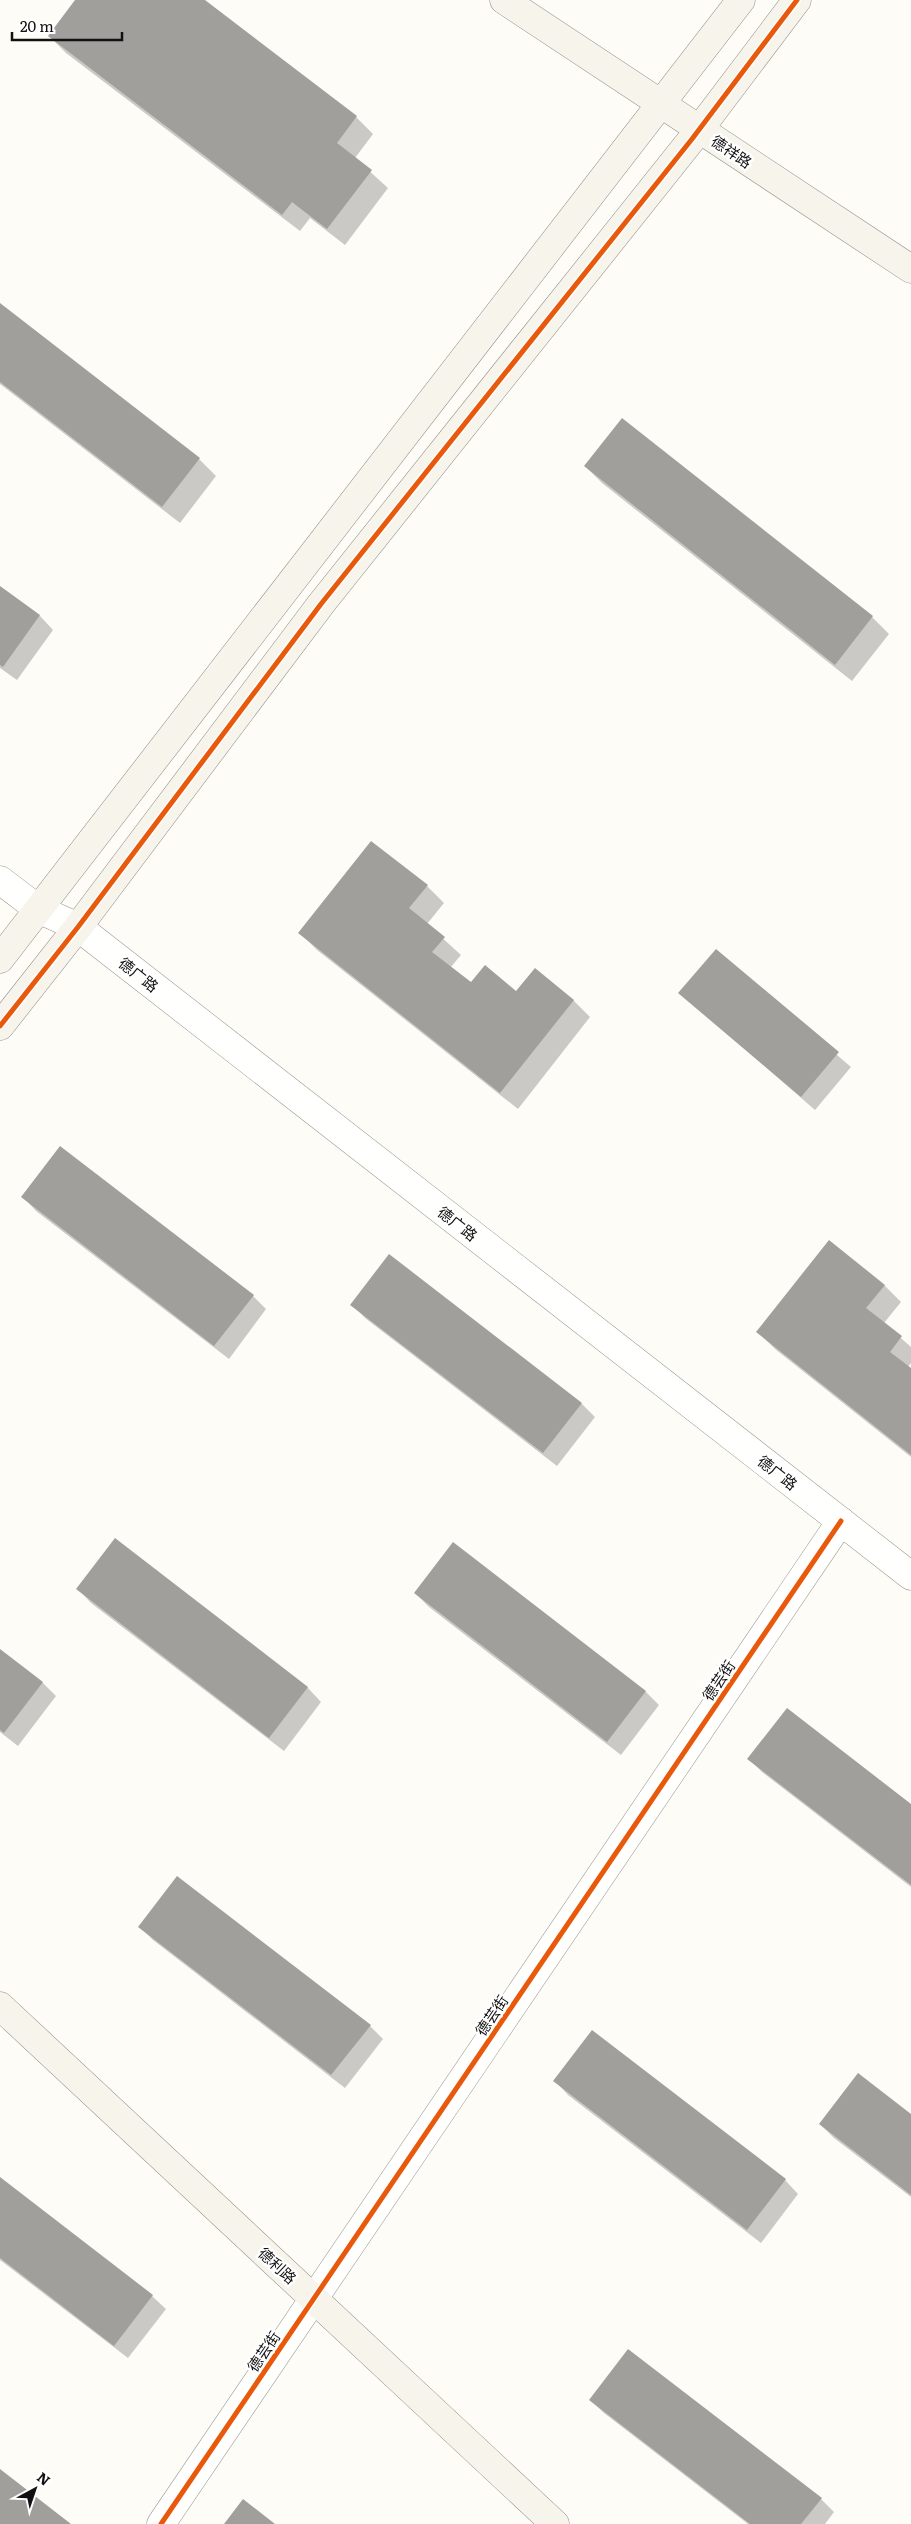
<svg xmlns="http://www.w3.org/2000/svg" width="911" height="2524" font-family="Literata,'Noto Sans SC',serif">
<rect width="100%" height="100%" fill="#fdfcf7"/>
<path fill="#0003" d="M77,0H203L356,117L373,134L355,158L388,188L345,245L310,218L300,231L66,53L49,36Z
M0,305L199,459L216,476L180,523L0,384Z
M585,466L872,617L889,634L852,681L602,483Z
M0,588L40,616L53,630L17,680L0,668Z
M427,886L444,903L427,924L461,955L450,968L471,984L573,1000L590,1017L518,1109L317,950L300,933Z
M716,951L851,1067L815,1110L680,993Z
M23,1197L253,1296L266,1309L229,1359L36,1211Z
M884,1285L901,1302L884,1323L911,1347V1363L908,1367L911,1370V1457L775,1349L758,1332Z
M352,1304L582,1404L595,1417L557,1466L365,1318Z
M116,1540L308,1688L321,1702L284,1751L91,1603L78,1589Z
M453,1544L646,1692L659,1705L621,1755L429,1607L415,1593Z
M0,1650L43,1683L56,1696L18,1746L0,1732Z
M749,1759L911,1806V1887L762,1772Z
M139,1926L370,2026L383,2039L345,2088L153,1940Z
M555,2081L785,2180L798,2194L761,2243L568,2095Z
M911,2116V2197L834,2138L820,2124Z
M0,2179L152,2296L166,2309L128,2358L0,2260Z
M590,2400L821,2499L834,2512L825,2524H748L604,2413Z"/>
<path fill="#a19f9c" d="M75,0H205L357,116L337,143L372,170L327,229L292,202L282,215L48,36Z
M0,303L200,458L162,507L0,382Z
M622,418L873,616L835,665L584,466Z
M0,586L40,615L3,667L0,665Z
M371,841L428,885L409,908L445,937L432,952L471,982L485,965L516,991L535,968L574,1000L500,1093L298,933Z
M716,949L839,1052L801,1097L678,993Z
M60,1146L254,1295L214,1346L21,1197Z
M829,1240L885,1285L866,1308L902,1336L890,1352L911,1368V1455L756,1332Z
M389,1254L582,1403L543,1453L350,1305Z
M115,1538L308,1687L269,1738L76,1589Z
M453,1542L646,1691L607,1742L414,1593Z
M0,1649L43,1682L4,1733L0,1730Z
M787,1708L911,1804V1885L747,1759Z
M177,1876L371,2025L331,2075L138,1927Z
M592,2030L786,2179L747,2230L553,2081Z
M858,2073L911,2114V2195L819,2124Z
M0,2177L153,2295L114,2346L0,2258Z
M628,2349L822,2498L801,2524H750L589,2400Z
M0,2469L71,2524H0Z
M243,2499L275,2524H224Z"/>
<g fill="none" stroke-linecap="round" stroke-linejoin="round">
<g stroke="#979795" stroke-width="29">
<path id="street" d="M0,880L38,909L78,927L911,1576
M161,2524L841,1521"/>
</g>
<g stroke="#8e8d8b" stroke-width="29">
<path id="secondary" d="M504,0L911,269
M0,959L741,0
M0,1026L78,927L321,604L692,139L797,0
M0,2006L555,2524"/>
</g>
<use href="#street" stroke="#fffffe" stroke-width="28"/>
<use href="#secondary" stroke="#f6f4eb" stroke-width="28"/>
<g stroke="#fff" stroke-width="8">
<path id="cycleway" d="M0,1026L78,927L321,604L692,139L797,0
M161,2524L841,1521"/>
</g>
<use href="#cycleway" stroke="#e8590c" stroke-width="5"/>
</g>
<g text-anchor="middle" dominant-baseline="central" stroke-width="5" stroke-linejoin="round" paint-order="stroke">
<g font-size="15" fill="#111" stroke="#fff">
<text transform="translate(732 151) rotate(34)">德祥路</text>
<text transform="translate(139 974) rotate(38)">德广路</text>
<text transform="translate(458 1223) rotate(38)">德广路</text>
<text transform="translate(778 1472) rotate(38)">德广路</text>
<text transform="translate(718 1680) rotate(-56)">德芸街</text>
<text transform="translate(491 2015) rotate(-56)">德芸街</text>
<text transform="translate(278 2265) rotate(43)">德利路</text>
<text transform="translate(263 2351) rotate(-56)">德芸街</text>
</g>
</g>
<g transform="translate(35 2489) rotate(40)" stroke="#ffffff" stroke-width="4" paint-order="stroke">
<path d="M0-4L9 19L0 12L-9 19Z" fill="#111111"/>
<text y="-8" font-size="14" font-weight="bold" text-anchor="middle" fill="#111111">N</text>
</g>
<path d="M12 32v8h110v-8" fill="none" stroke="#111111" stroke-width="2.5"/>
<text x="20" y="32" font-size="15" fill="#111111" stroke="#ffffff" stroke-width="4" paint-order="stroke">20 m</text>
</svg>
